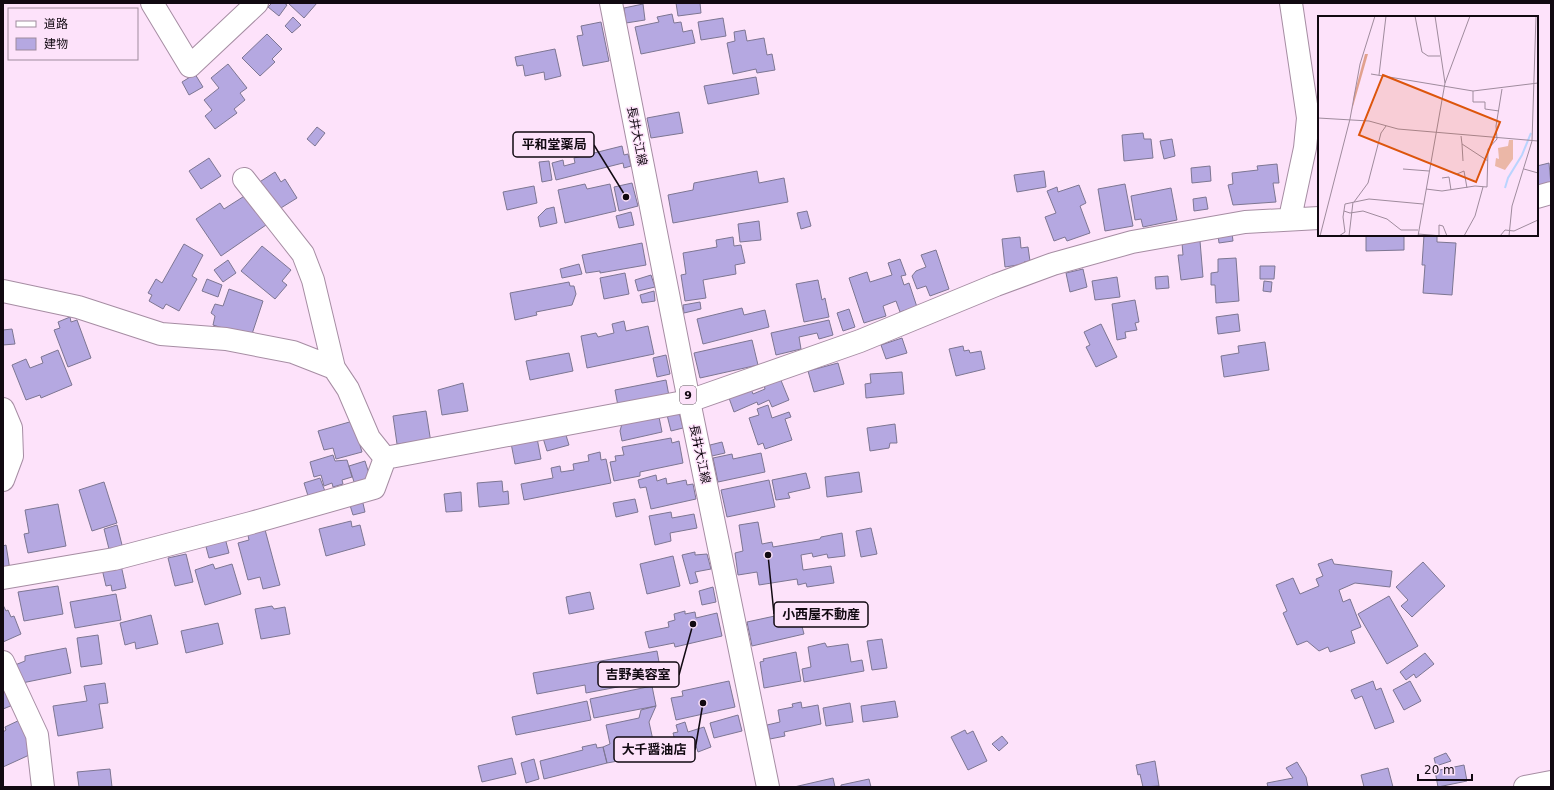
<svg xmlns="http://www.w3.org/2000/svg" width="1554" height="790" font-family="'DejaVu Sans','Noto Sans JP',sans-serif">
<rect width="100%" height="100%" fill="#fde2fa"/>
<path fill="#b5a8e1" stroke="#7d7692" d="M272,3H284L287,5L279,16L268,7Z
M288,3H317L304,18Z
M676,3H700L701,13L678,16Z
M643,4L645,20L626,23L624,8Z
M672,14L674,23L681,22L683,32L692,30L695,43L641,54L635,27L659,22L657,17Z
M293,17L301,25L292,33L285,26Z
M723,18L726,36L701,40L698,22Z
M601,22L609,61L583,66L577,36L583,35L581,26Z
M745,30L747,41L764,38L767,55L772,54L775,70L757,73L756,69L733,74L727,43L735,41L734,32Z
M267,34L282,49L272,59L275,62L260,76L242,58Z
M555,49L561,76L545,80L544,72L525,76L523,65L517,66L515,57Z
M228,64L247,88L240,93L245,100L234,109L237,113L215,129L205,116L212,110L204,100L219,88L211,78Z
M195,74L203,87L189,95L182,82Z
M756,77L759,94L708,104L704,86Z
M679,112L683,133L651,138L647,118Z
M317,127L325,133L315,146L307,139Z
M1143,133L1144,139H1151L1153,158L1124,161L1122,135Z
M1172,139L1175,156L1164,159L1160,141Z
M622,146L624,155L628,154L631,166L624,168L623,163L556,180L552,163L563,160L564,166L575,163L574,158Z
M209,158L221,176L201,189L189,171Z
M549,161L552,180L542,182L539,162Z
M1549,163L1551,185L1537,188V166Z
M1277,164L1279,183H1273L1276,202L1233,205L1228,185L1233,184L1232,173L1258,170L1257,166Z
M1210,166L1211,181L1192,183L1191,168Z
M757,171L759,183L784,178L788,202L673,223L668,195L693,190L694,183Z
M1044,171L1046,187L1017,192L1014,175Z
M275,172L281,182L285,179L297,198L276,211L258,183Z
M632,183L638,206L619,211L614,187Z
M585,184L587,189L610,184L616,211L565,223L558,190Z
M1125,184L1133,226L1105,231L1098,189Z
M1079,185L1086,203L1080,206L1090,233L1067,241L1065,237L1054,241L1045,217L1056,213L1047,191L1057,187L1058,192Z
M534,186L537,203L507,210L503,192Z
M1171,188L1177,220L1143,227L1141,219L1135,220L1131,196Z
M246,195L266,225L221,256L196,219L220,203L224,209Z
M1206,197L1208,209L1194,211L1193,199Z
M554,207L557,223L540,227L538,217L546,209Z
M807,211L811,226L801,229L797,213Z
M631,212L634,225L619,228L616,216Z
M759,221L761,240L740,242L738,224Z
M1232,233L1233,241L1219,243L1218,235Z
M1366,235H1404V250L1366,251Z
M1424,235H1437V242L1456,243L1452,295L1423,293L1425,265H1422Z
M733,237L734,246L741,245L745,263L735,265L736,274L703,280L706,298L685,301L681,275L686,274L683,253L717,247L716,240Z
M1020,237L1021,248L1028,247L1030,261L1024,262V264L1005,267L1002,239Z
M1200,241L1203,277L1181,280L1178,255H1183L1182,243Z
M642,243L646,265L600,273V271L586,273L582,255Z
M184,244L203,255L192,276L197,279L179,311L166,304L163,309L149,301L152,295L148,293L156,279L162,283Z
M262,246L291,270L282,281L287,285L275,299L241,271Z
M936,250L949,289L930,296L926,286L917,289L912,276L916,271L926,267L921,255Z
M1236,258L1239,301L1216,303L1215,285H1211V273L1218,272V259Z
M900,259L906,275L901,276L904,285L909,283L917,307L900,312L896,301L883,306L886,316L864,323L849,278L867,272L870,282L892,275L888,263Z
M228,260L236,273L223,282L214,270Z
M579,264L582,274L562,278L560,269Z
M1260,266H1275L1274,279H1260Z
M1083,269L1087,287L1070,292L1066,273Z
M625,273L629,294L604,299L600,278Z
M651,275L655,287L638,291L635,280Z
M1168,276L1169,288L1156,289L1155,277Z
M1117,277L1120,297L1095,300L1092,281Z
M207,279L222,285L218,297L202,291Z
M818,280L822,300L825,298L829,317L804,322L796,284Z
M1264,281L1272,282L1271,292L1263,291Z
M569,282L570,286H574L576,294L572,305L536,312L537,315L515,320L510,293Z
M229,289L263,301L251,337L213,325L215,316L211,313L215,304L223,306Z
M654,291L655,301L642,303L640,295Z
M1135,300L1139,322L1135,323L1137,330L1125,332L1126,338L1117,340L1112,304Z
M700,302L701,309L684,313L683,305Z
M742,308L744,315L765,310L769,327L703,344L697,319Z
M849,309L855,327L843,331L837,313Z
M1238,314L1240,331L1218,334L1216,317Z
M70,317L71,322L77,320L91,358L68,367L54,330L60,328L58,322Z
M829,320L833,335L819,339L817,333L799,337L801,349L776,355L771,333Z
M624,321L626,331L648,326L654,354L587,368L581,336L596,333L598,337L614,333L612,324Z
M1101,324L1117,357L1096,367L1086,347L1090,345L1084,332Z
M12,329L15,344L3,345V330Z
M902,338L907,353L886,359L881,345Z
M752,340L758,365L700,378L694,353Z
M1265,342L1269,370L1224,377L1221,356L1239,353L1238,346Z
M963,346L964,351L969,350L970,353L981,351L985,369L956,376L949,349Z
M58,350L72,385L41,398L40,395L26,400L12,365L26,359L30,368L43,363L41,357Z
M569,353L573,371L530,380L526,361Z
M666,355L670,374L657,377L653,358Z
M838,363L844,384L814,392L808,371Z
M902,372L904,394L866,398L865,384L871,383L870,374Z
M780,378L789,400L772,407L769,400L758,405L757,402L734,412L729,398L751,389L753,394L765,389L764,385Z
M666,380L669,396L618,406L615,390Z
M463,383L468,411L442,415L438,390Z
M768,405L772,418L789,412L791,417L785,419L792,440L765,449L763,443L758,445L749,418L759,415L757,409Z
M678,408L683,428L671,431L666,411Z
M426,411L431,443L406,446V443L397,444L393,416Z
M658,412L662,432L622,441L620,431L623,420Z
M353,421L362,452L336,459L333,448L324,450L318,431Z
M895,424L897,443H890L889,448L870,451L867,428Z
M565,432L569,445L547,451L543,438Z
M537,438L541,459L515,464L511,443Z
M671,438L672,443L679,441L683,463L640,472V476L614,481L610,462L616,461L615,456L624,455L622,447Z
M722,442L725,453L712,456L710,445Z
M600,452L601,460L606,459L611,483L524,500L521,484L553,478L551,468L560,466L561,472L574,470L573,464L589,461L588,455Z
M761,453L765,472L718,482L713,458L732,454L733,459Z
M333,455L335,461L347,460L352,477L342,480L343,484L333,487L332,483L324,486L321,475L314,477L310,462Z
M365,461L371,480L355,485L349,466Z
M859,472L862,492L827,497L825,477Z
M806,473L810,488L788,493L790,498L776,500L772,480Z
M656,475L657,481L666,478L667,484L686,480L687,485L693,484L696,499L651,509L646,487L640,488L638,480Z
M320,478L326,494L309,499L304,483Z
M769,480L775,507L727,517L721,490Z
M502,481L503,492L508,491L509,504L479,507L477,483Z
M104,482L117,523L92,531L79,490Z
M461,492L462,511L446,512L444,494Z
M362,499L365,512L353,515L349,502Z
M635,499L638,512L616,517L613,503Z
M58,504L66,546L28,553L24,534L29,533L25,510Z
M671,512L672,518L694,514L697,528L670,533L671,541L655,545L649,516Z
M351,521L352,527L360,525L365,545L326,556L319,529Z
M758,522L762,544L772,542L773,547L820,539L821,537L842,533L845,556L828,558L827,554L813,557L812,553L801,555L803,570L831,566L834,583L807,587L806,583L798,585L797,579L759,585L757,572L738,575L735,553L743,551L739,525Z
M117,525L123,549L110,553L104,529Z
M264,526L280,585L263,589L260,577L248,580L238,543L249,540L247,531Z
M871,528L877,554L861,557L856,531Z
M225,538L229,553L209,558L205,543Z
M6,545L10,570L3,571V546Z
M695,552V555L707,554L711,569L695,572L698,582L690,584L682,555Z
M186,554L193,582L175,586L168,558Z
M673,556L680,586L647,594L640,564Z
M1332,559L1334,564L1392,571L1390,587L1355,583L1339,590L1343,602L1350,599L1361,627L1351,631L1355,643L1330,652L1328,647L1319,651L1307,641L1297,645L1283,613L1287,611L1276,585L1293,578L1300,594L1319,586L1316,579L1323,576L1318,564Z
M1423,562L1445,586L1412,617L1401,606L1408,600L1396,587Z
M213,564L215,569L232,564L241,594L205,605L195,570Z
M121,565L126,588L112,591L111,585L106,586L102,569Z
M58,586L63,614L24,621L18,592Z
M713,587L716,602L702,605L699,591Z
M590,592L594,609L569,614L566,597Z
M116,594L121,620L75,628L70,602Z
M1389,596L1418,646L1387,664L1358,614Z
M3,605L6,611L8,610L11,617L14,616L21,634L3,642Z
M272,606L274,609L285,607L290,634L261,639L255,609Z
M685,611V614L695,612L696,618L717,613L722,636L675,647L674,643L649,648L645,632L669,627L668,622L675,620L674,614Z
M798,611L804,634L752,646L747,622Z
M151,615L158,644L136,649L135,642L125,645L120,623Z
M218,623L223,644L186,653L181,631Z
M98,635L102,664L81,667L77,638Z
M882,639L887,668L872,670L867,641Z
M825,643L827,647L848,644L851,662L862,660L864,671L804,682L802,669L811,667L808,647Z
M66,648L71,673L22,683L15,665L25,661V656Z
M657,651L661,673L622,680L623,686L586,693L585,685L537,694L533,673Z
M796,652L801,681L764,688L760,662L764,661L763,659Z
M1425,653L1434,664L1416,678L1414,674L1406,680L1400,672Z
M729,681L735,707L676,720L671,698L683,696L682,691Z
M1373,681L1376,690L1381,688L1394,722L1375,729L1362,696L1355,699L1351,690Z
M1410,681L1421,701L1404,710L1393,690Z
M105,683L108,703L99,704L103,728L58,736L53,706L87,701L84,686Z
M652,686L656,706L594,718L590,699Z
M6,688L13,705L3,709V689Z
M587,701L591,720L516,735L512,717Z
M895,701L898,717L863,722L861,706Z
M801,702L802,708L818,705L821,724L784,732L785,736L770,739L767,725L780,722L778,710L793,707L792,704Z
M850,703L853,722L826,726L823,708Z
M656,706L649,722L656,754L607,763L603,747L610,744L606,725L639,718L641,710Z
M738,715L742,731L714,738L710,723Z
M24,718L38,751L3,767V732L6,730L5,727Z
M685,722L688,732L704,727L711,747L698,752L696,746L678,752L673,733L678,732L676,725Z
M965,730L967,734L973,731L987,761L968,770L951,737Z
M1002,736L1008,743L999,751L992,744Z
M596,744L597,748L603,747L607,763L544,779L540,761L583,750L582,747Z
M1446,753L1451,761L1436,766L1434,758Z
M512,758L516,774L482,782L478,766Z
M534,759L539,779L526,783L521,763Z
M1155,761L1159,786L1143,787L1140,774L1138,775L1136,765Z
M1297,762L1306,777L1308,787H1268L1267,783L1293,778L1286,768Z
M1464,765L1467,781L1438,787L1435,771Z
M1388,768L1393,787H1364L1361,775Z
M110,769L112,787H79L77,772Z
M833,778L835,787H794Z
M869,779L871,787H841V785Z"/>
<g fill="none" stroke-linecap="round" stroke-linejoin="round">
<g stroke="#a68da3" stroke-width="24">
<path id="minor" d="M152,3L190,66L257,3
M244,179L303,254L313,280L334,368
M1537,197L1551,193
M1290,218L1305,148L1308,118L1291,3
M3,291L78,307L161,334L226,339L293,352L334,368L348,389L369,438L385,458
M3,409L11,428L12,456L3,480
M3,578L114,559L251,523L374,488L385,458L689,401L860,341L996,285L1053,264L1132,242L1245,222L1319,218
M3,662L37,735L43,787
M1525,787L1551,782"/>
</g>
<g stroke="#a68da3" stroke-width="24">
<path id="major" d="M611,3L689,401L768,787"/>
</g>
<use href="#minor" stroke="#fff" stroke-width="22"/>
<use href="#major" stroke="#fff" stroke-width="22"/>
</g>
<g text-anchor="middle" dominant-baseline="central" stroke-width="3" stroke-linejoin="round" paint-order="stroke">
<rect fill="#fde2fa" stroke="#584a57" stroke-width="1" x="680" y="386" width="16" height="18" rx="3"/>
<g font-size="11" font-weight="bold" fill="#110911">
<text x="688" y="395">9</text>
</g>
<g font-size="12" fill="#110911" stroke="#fde2fa">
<text transform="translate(637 136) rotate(79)">長井大江線</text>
<text transform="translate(700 454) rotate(78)">長井大江線</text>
</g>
</g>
<g transform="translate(1318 16)">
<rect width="220" height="220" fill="#fde2fa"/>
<path d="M191,124H195V143L187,154L177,150L178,142L181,143L180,132L190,130Z" fill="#ebb7a7"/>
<path d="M47,38H50L34,94L36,79Z" fill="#e1a18d"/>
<path fill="none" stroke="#bad4fe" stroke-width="2" d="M187,172L190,162L204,139L213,117"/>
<path fill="none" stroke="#9f8b9d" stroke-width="1" d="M97,0L104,36L110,40H122M117,0L127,67M53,58L155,75L220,67M61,59L68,0M155,75V86H167V93L181,95M0,102L51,105L80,113L220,125M143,120L144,128L170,145M144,128L145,145M85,153L111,155M206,153L220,157M139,158L146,155L149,172M124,162L131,161L133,174M108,173L124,175L157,170L169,171L170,133L179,123L178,110L184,73M36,186L50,167L63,117L68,110M26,195L32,197L45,195L69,203L83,214H100M100,218L124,220M121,219V209L125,210L129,220M2,220L32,103L42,48L57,0M21,220L27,216L25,201L27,188L51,183L105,188M31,220L35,186M100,220L127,67L152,0M146,220L157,200L165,171M182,220L187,214L196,215L220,204M191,220L194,190L214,125L218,0"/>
<path fill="#dd550c" fill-opacity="0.15" stroke="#dd550c" stroke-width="2" d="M65,59L182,106L158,166L41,119Z"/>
<rect width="220" height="220" fill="none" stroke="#110911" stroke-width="2"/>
</g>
<path fill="none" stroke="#110911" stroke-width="1.5" d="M626 197L594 145M768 555L774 614M693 624L679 675M703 703L695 750"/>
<g fill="#110911" stroke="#fde2fa" stroke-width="1.5">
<circle cx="626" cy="197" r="4"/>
<circle cx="768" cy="555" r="4"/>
<circle cx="693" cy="624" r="4"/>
<circle cx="703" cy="703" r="4"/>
</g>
<g fill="#fde2fa" stroke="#110911" stroke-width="1.5">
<rect x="513" y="132" width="81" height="25" rx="4"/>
<rect x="774" y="602" width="94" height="25" rx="4"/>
<rect x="598" y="662" width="81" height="25" rx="4"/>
<rect x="614" y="737" width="81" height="25" rx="4"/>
</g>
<g font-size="13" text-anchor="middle" font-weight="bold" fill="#110911">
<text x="554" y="149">平和堂薬局</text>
<text x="821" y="619">小西屋不動産</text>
<text x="638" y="679">吉野美容室</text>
<text x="654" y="754">大千醤油店</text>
</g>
<rect width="1554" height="790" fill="none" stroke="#110911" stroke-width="8"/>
<rect x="8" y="8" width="130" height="52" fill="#fde2fa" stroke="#9f8b9d"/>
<rect x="16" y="21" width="20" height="6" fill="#ffffff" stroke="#9f8b9d"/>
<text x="44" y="28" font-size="12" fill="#110911">道路</text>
<rect x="16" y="38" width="20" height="12" fill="#b5a8e1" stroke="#9f8b9d"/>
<text x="44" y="48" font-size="12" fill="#110911">建物</text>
<path d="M1418 774v6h54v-6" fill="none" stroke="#110911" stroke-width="2"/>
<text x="1424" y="774" font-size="12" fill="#110911" stroke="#fde2fa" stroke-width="3" paint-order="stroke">20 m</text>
</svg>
